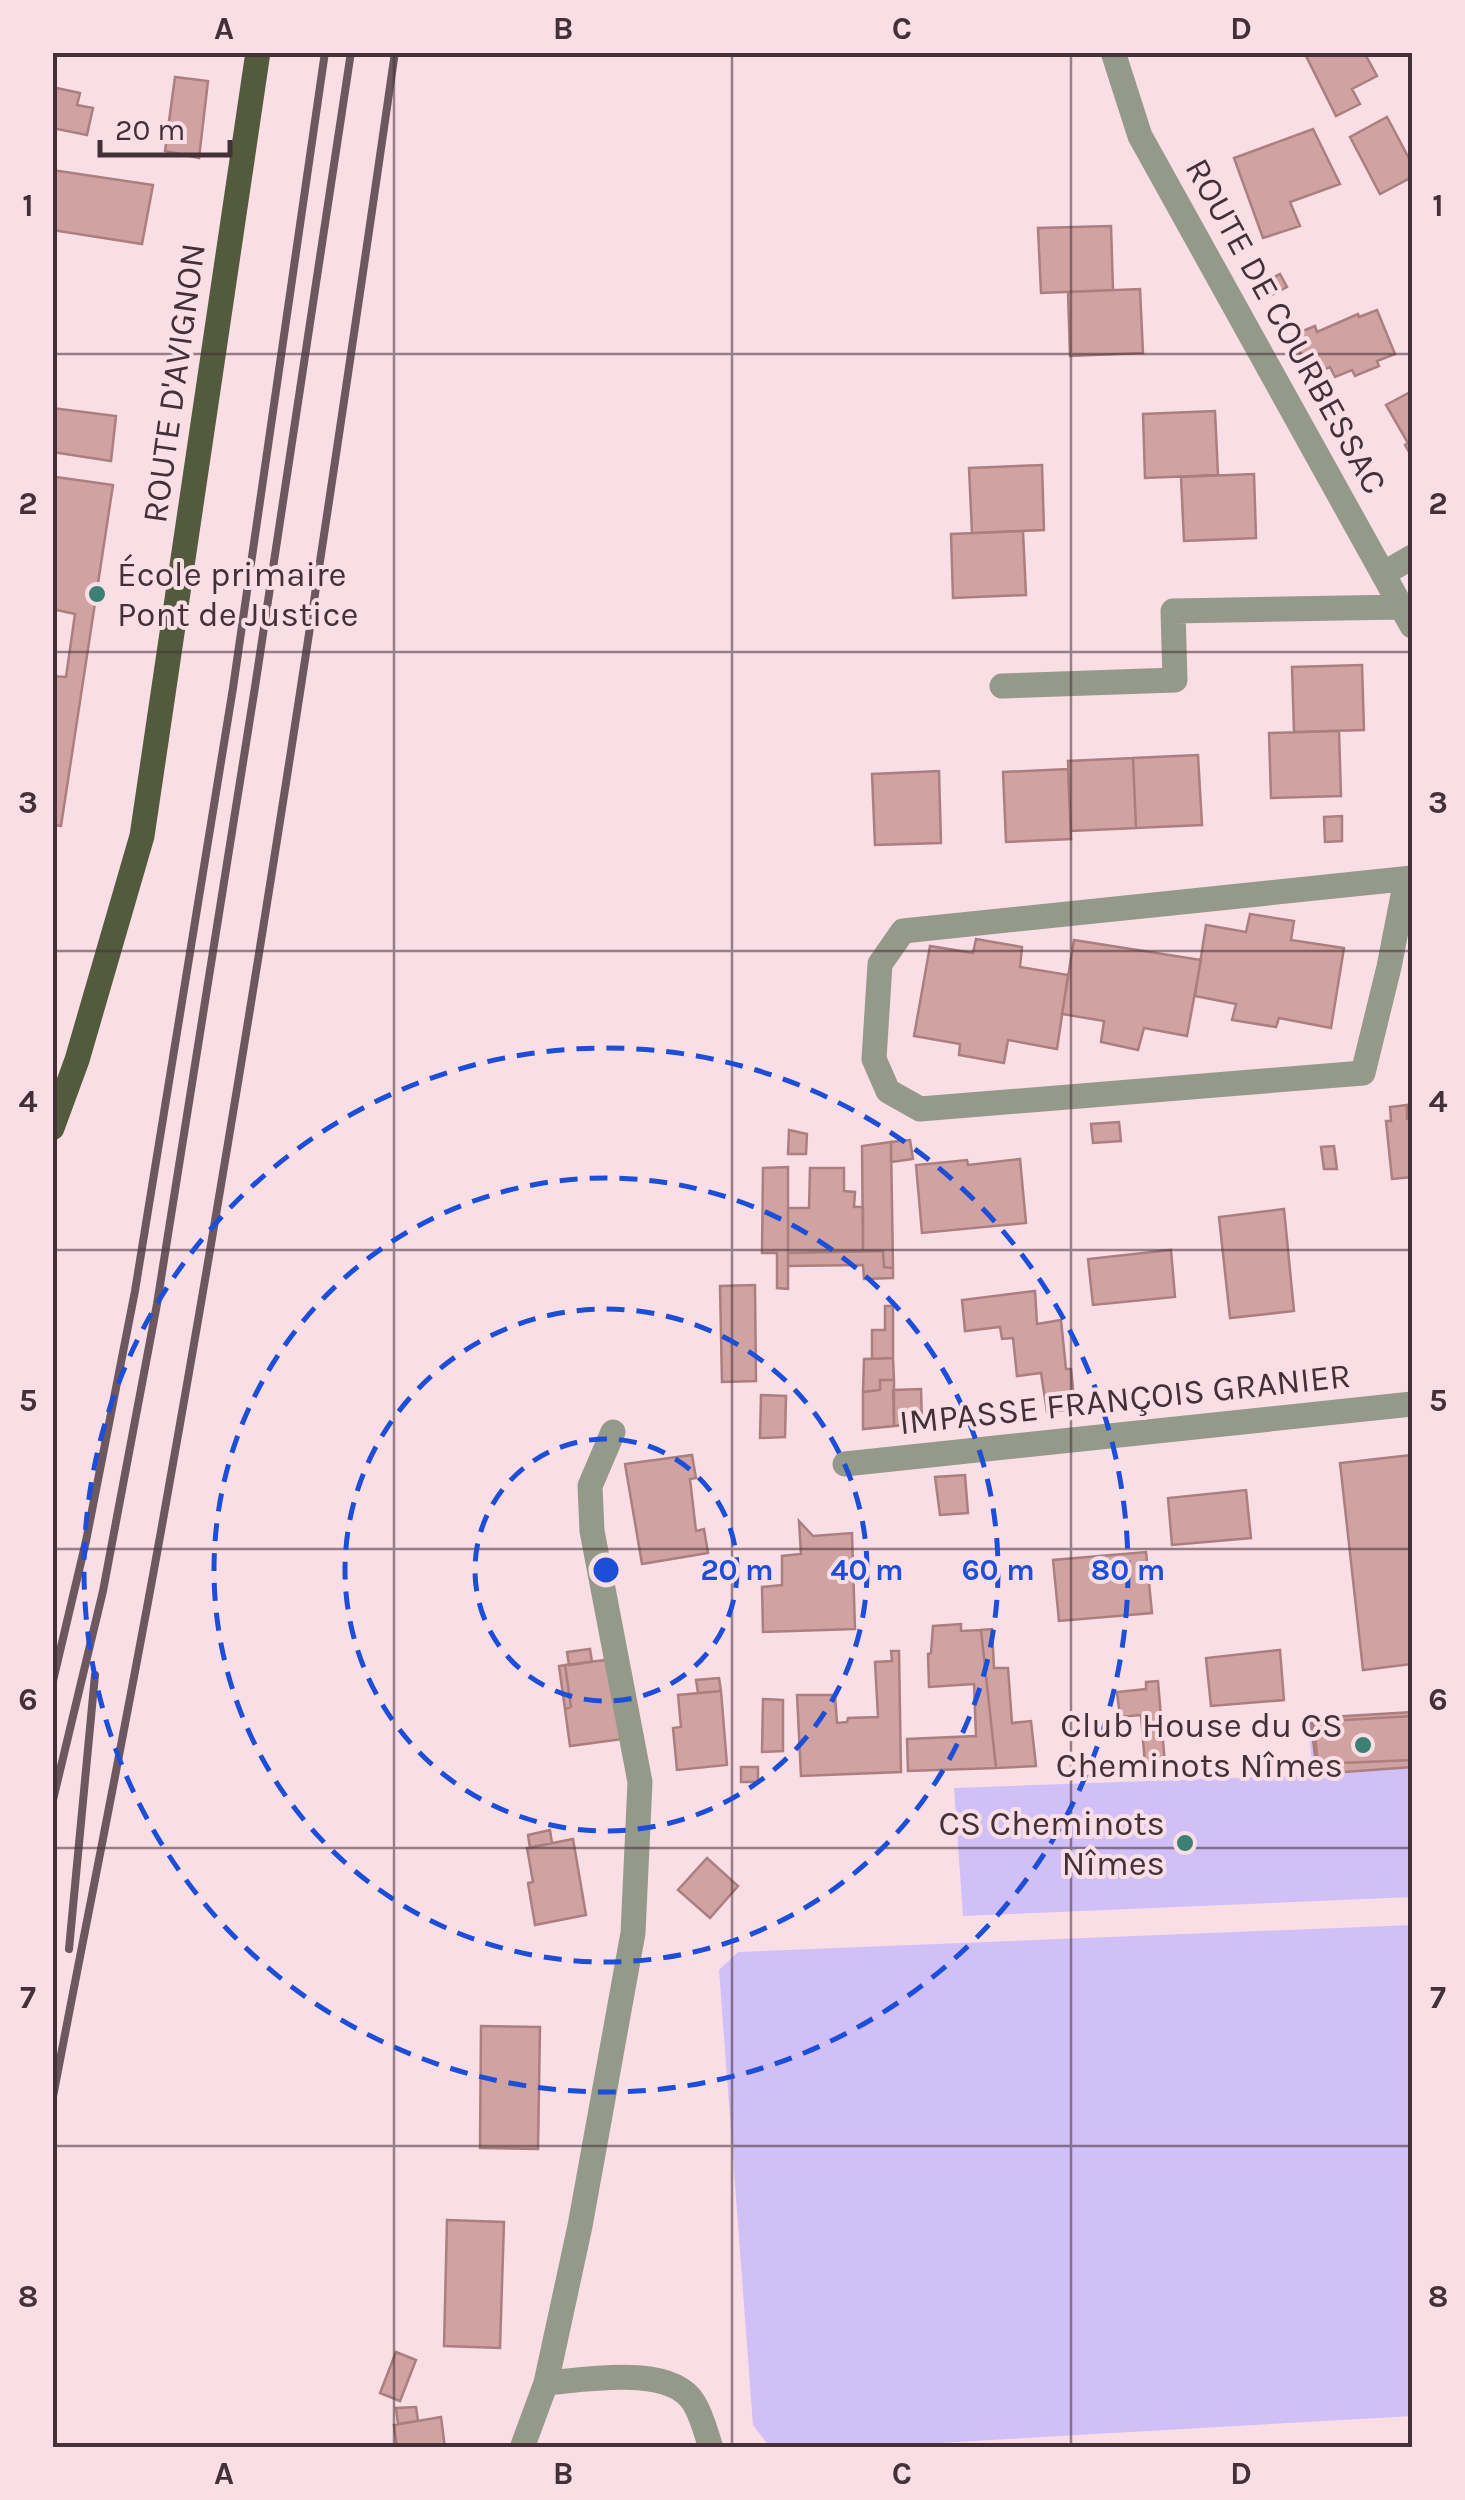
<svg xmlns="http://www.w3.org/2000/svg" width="1465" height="2500" font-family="Karla,sans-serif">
<rect width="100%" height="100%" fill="#fadee6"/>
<path fill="#d1bff7" d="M1412,1713V1897L963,1916L954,1788L1313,1775L1308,1721Z
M1412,1925V2416L867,2447H770L753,2425L719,1970L738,1952Z"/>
<path fill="#d0a3a2" stroke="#ab7f7f" stroke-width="2.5" d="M1304,52H1364L1377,76L1352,89L1360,104L1336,116Z
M175,77L208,81L199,158L165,151Z
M52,87L80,93L77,105L93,108L87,135L52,128Z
M1387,117L1412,164V177L1380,194L1350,137Z
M1313,129L1340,184L1290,202L1300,226L1263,238L1234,158Z
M52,170L153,185L142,244L52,230Z
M1111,226L1113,290L1041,293L1038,228Z
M1280,274L1287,287L1268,297L1261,284Z
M1140,289L1143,353L1070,356L1068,292Z
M1377,310L1395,354L1377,361L1379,366L1355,376L1352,370L1335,377L1330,367L1309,376L1293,335L1315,326L1317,332L1358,314L1359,317Z
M1412,391V457L1405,445L1408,443L1386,405Z
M52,408L116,416L111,461L52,452Z
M1215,411L1218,475L1145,478L1143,414Z
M1042,465L1044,530L972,533L969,468Z
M1254,474L1256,538L1184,541L1181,477Z
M56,477L113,485L61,826L52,825V676L66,677L75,614L52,609V502Z
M1023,531L1026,595L953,598L951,534Z
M1362,665L1364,730L1294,732L1292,667Z
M1339,731L1341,796L1271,798L1269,733Z
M1198,755L1202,825L1136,828L1133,758Z
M1133,758L1136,828L1071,831L1068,761Z
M1068,769L1071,839L1006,842L1003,772Z
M939,771L941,843L875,845L872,774Z
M1342,816V841L1325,842L1324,817Z
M1250,914L1294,921L1291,940L1344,948L1331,1028L1279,1018L1276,1027L1232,1020L1236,1004L1195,996L1206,925L1246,932Z
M976,939L1022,947L1020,967L1068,975L1057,1049L1008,1040L1004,1063L959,1055L960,1044L914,1036L930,946L973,953Z
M1074,940L1201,960L1187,1036L1144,1028L1138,1050L1101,1042L1104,1021L1062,1014Z
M1407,1105V1119H1412V1177L1392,1179L1386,1121H1391L1390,1107Z
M1119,1122L1121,1141L1093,1143L1091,1124Z
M789,1130L807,1134L806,1154H788Z
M910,1140L913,1159L891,1162V1142Z
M891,1142L893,1268L884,1267L883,1251H863L862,1146Z
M1334,1146L1337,1169H1324L1321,1147Z
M1020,1159L1026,1223L922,1233L916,1165L967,1160L968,1165Z
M788,1167V1289L777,1288V1253H762L763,1168Z
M810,1168H844V1191L855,1192L854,1207H863V1251L788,1253V1208H809Z
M1284,1209L1294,1311L1230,1318L1219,1217Z
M1171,1250L1175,1297L1093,1305L1088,1259Z
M883,1251L884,1267L893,1268V1278L864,1279L863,1265L788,1266V1253Z
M755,1285L756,1381L722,1382L720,1286Z
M1035,1291L1037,1324L1061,1320L1066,1369H1071L1075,1409L1047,1412L1041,1373L1017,1376L1013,1338L1002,1339L1000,1327L965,1331L962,1300Z
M885,1306H893V1358L872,1359V1330H885Z
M893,1358L894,1380H880V1390L863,1392L864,1359Z
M880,1380H894V1426L863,1429V1392L880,1390Z
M921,1389L922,1423L894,1426L893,1390Z
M761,1395L786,1396L785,1437L760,1438Z
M692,1455L696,1478L690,1479L696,1531L704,1529L708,1553L642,1564L625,1464Z
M1412,1455V1664L1363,1670L1340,1463Z
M965,1475L968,1513L940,1515L935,1477Z
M1246,1490L1251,1538L1172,1545L1168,1498Z
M799,1521L813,1536L852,1533L855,1629L763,1632L762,1587L782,1585V1556L801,1554Z
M1146,1552L1152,1613L1059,1621L1053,1560Z
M961,1624V1631L981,1630L996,1768L908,1771L907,1739L976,1736L974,1684L929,1687L928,1654L931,1653L933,1626Z
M992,1629L994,1668H1008L1012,1723L1031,1721L1036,1766L996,1768L981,1630Z
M590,1649L592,1662L569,1665L567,1652Z
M1280,1650L1284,1700L1211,1706L1206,1658Z
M891,1651H899L901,1772L801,1776L797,1695H835L837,1723L847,1722L848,1718L878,1717L875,1662L892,1661Z
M613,1659L623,1739L570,1746L565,1709L571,1707L565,1665Z
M565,1665L571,1707L565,1709L559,1666Z
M719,1678L721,1691L698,1693L696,1680Z
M1158,1681L1165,1764L1145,1765L1141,1715L1120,1717L1117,1692L1146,1689V1682Z
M721,1691L727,1765L677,1770L673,1728L681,1727L678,1695Z
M763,1699L783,1700V1751L762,1752Z
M1412,1712V1760L1318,1764L1313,1718Z
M1412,1716V1767L1317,1774L1311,1722Z
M741,1767H758V1782H741Z
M550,1830L552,1843L530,1848L528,1835Z
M573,1839L586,1915L535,1925L528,1883L533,1882L527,1848Z
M707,1858L738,1886L710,1918L678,1890Z
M481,2026L540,2027L538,2149L480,2148Z
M447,2220L504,2222L500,2348L444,2346Z
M396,2352L416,2360L400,2401L380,2393Z
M416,2407L418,2421L398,2424L396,2408Z
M441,2417L445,2448H397L394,2425Z"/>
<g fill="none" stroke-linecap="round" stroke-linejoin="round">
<path stroke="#959989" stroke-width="25" d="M1113,52L1140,136L1412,626
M1383,574L1412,557
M1002,686L1175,680L1173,611L1402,607
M1406,880L1389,967L1363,1073L920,1109L888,1091L874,1059L880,964L903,931L1412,878
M845,1464L1412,1404
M546,2383C585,2380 671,2364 694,2403C702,2416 706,2433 711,2448
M522,2448L546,2383L580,2226L633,1933L640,1782L592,1531L590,1486L613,1432"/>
<path stroke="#535a3d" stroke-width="25" d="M52,1128L77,1060L142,836L258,52"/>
<path stroke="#6c585e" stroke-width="8" d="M52,1685L86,1541L135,1291L233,688L325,52
M52,1804L103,1591L157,1304L255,687L351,52
M69,1949L95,1675
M52,2102C91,1897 133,1692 169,1486C254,1010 326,531 395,52"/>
</g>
<path fill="none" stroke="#433137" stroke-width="2.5" stroke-opacity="0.55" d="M394,52V2448M732,52V2448M1071,52V2448M52,354H1412M52,652H1412M52,951H1412M52,1250H1412M52,1549H1412M52,1848H1412M52,2146H1412"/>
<g fill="none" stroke="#1d4ed8" stroke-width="5" stroke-dasharray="18 12">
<circle cx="606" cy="1570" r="131"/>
<circle cx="606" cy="1570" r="261"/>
<circle cx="606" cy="1570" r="392"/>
<circle cx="606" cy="1570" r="522"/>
</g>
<g fill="#3c8073" stroke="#fadee6" stroke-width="4">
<circle cx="97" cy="594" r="10"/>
<circle cx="1363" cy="1745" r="10"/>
<circle cx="1185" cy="1843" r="10"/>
</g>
<g text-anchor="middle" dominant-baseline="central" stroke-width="8" stroke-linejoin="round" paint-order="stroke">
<g font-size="35" fill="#433137" stroke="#fadee6">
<text transform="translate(1286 326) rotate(61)">ROUTE DE COURBESSAC</text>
<text transform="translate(174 383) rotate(-82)">ROUTE D'AVIGNON</text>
<text transform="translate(1125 1399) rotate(-6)">IMPASSE FRANÇOIS GRANIER</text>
</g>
<g font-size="35" fill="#433137" stroke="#fadee6" text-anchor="end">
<text x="117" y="574" text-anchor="start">École primaire<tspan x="117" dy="40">Pont de Justice</tspan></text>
<text x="1343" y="1725">Club House du CS<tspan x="1343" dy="40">Cheminots Nîmes</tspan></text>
<text x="1165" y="1823">CS Cheminots<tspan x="1165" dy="40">Nîmes</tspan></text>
</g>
</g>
<circle cx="606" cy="1570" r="15" fill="#1d4ed8" stroke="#fadee6" stroke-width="5"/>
<g font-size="30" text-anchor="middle" font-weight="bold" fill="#1d4ed8" stroke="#fadee6" stroke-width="8" stroke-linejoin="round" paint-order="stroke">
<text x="737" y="1580">20 m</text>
<text x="867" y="1580">40 m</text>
<text x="998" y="1580">60 m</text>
<text x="1128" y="1580">80 m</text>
</g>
<rect width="1465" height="2500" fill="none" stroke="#fadee6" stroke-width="110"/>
<path d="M100 140v15h130v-15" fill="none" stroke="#433137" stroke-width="5"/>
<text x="115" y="140" font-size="30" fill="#433137" stroke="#fadee6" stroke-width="8" paint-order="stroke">20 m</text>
<rect x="55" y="55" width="1355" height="2390" fill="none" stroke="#433137" stroke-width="4"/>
<g font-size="32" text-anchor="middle" font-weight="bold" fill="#433137">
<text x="224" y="39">A</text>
<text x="563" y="39">B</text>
<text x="902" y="39">C</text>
<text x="1241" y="39">D</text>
<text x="28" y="216">1</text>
<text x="1438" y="216">1</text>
<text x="28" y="514">2</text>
<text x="1438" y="514">2</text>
<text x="28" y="813">3</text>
<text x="1438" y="813">3</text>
<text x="28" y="1112">4</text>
<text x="1438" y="1112">4</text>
<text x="28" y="1411">5</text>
<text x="1438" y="1411">5</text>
<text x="28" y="1710">6</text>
<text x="1438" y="1710">6</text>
<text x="28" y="2008">7</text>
<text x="1438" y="2008">7</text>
<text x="28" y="2307">8</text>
<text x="1438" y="2307">8</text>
<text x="224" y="2484">A</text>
<text x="563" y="2484">B</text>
<text x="902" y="2484">C</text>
<text x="1241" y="2484">D</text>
</g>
</svg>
